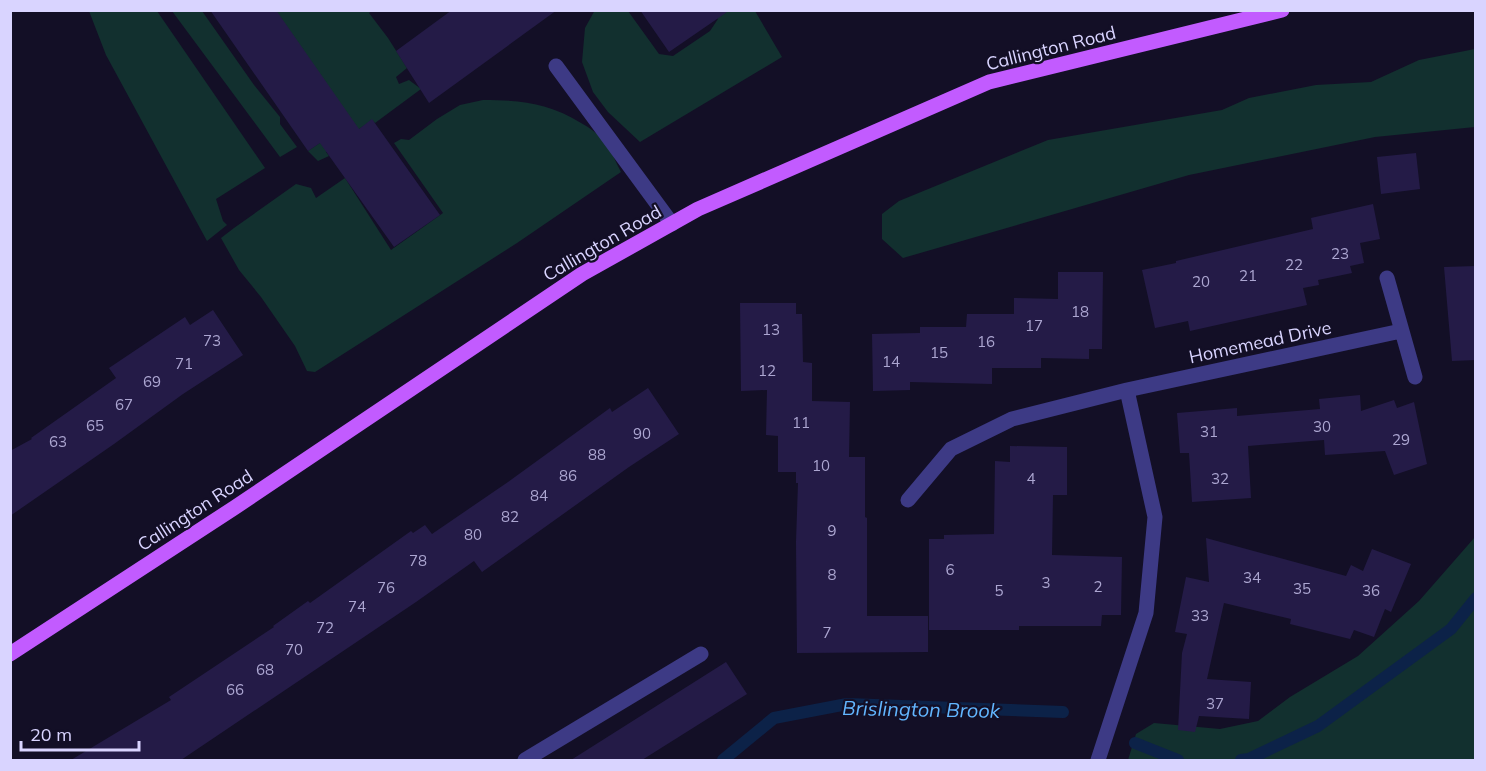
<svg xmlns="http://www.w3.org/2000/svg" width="1486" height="771" font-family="Mulish,sans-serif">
<rect width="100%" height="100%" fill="#130f26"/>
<path fill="#12302f" d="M595,10L628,11L659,54L673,56L710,31L718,19L711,11H755L782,57L640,142L608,112L593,92L582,62L585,28Z
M89,11H157L265,168L216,199L223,221L227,225L207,241L106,55Z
M172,11H202L254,85L280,117V124L297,147L280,157Z
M276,11H372L369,13L388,38L407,68L396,77L399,84L409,80L421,89L375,123L372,120L326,152L329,156L318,161L308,151L352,121Z
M1475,49V127L1375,137L1189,175L903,258L882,239V214L899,201L1048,140L1222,110L1249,98L1316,85L1371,82L1419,60Z
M483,100C520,100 549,103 581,123C590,128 600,135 606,143C612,152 616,163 621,172L517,243L315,372L307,371L295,346L261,297L239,270L221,238L234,228L296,184L311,188L316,198L345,178L391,250L443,213L394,143L401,139L409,140L437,119L460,105Z
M1475,537V760H1128L1136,734L1154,723L1220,729L1258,721L1290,697L1358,656L1419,601Z"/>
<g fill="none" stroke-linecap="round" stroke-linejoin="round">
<path stroke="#0c2248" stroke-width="12" d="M1135,743L1178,760
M723,760L774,718L847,704L1063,712
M1241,760L1249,759L1318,726L1451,629L1476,598"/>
</g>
<path fill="#241b47" d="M210,10H276L359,129L372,119L440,215L394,247L320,143L308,151Z
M452,10H557L429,103L396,51Z
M640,10H730L669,52Z
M1416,153L1420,189L1381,194L1377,157Z
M1373,204L1380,239L1360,243L1364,263L1350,266L1352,273L1318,280L1319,285L1303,288L1307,305L1190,331L1188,321L1155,328L1142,270L1176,263V261L1313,229L1311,218Z
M1476,266V360L1452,361L1444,267Z
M1058,272H1103L1102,349H1089V359L1041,358V368H992V384L910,382V390L873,391L872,334L920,333V327H966L967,314H1014V298L1058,299Z
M740,303H796V314H802L803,362L812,363V401L850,402L849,457H865V517L867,518V616H928V652L797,653L796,542L798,483H796V472H778V436L766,435L767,390L741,391Z
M213,310L243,355L183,394L114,444L10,516V451L32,439L31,438L116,378L109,368L185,317L190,325Z
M648,388L679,434L629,467L482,572L474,561L416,602L181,760H71L171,700L169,697L274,627L273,626L308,601L310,603L411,531L413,533L425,525L432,534L508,482L610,408L612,412Z
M1360,395L1361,411L1394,400L1397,408L1414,402L1427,464L1394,475L1385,451L1325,455L1324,440L1248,446L1251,498L1192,502L1189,453H1180L1177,413L1237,408V416L1320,409L1319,399Z
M1010,446L1067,447V495H1053L1052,555L1122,557L1121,615H1102L1101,626H1019V630H929V539H944V535L994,534L995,461L1010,462Z
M1206,538L1346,576L1351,565L1363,571L1372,549L1411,564L1391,612L1385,609L1374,637L1354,630L1350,639L1290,624L1291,619L1224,603L1207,679L1251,682L1249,719L1199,716L1195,732L1178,730L1182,653L1187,634L1175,632L1186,577L1209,582Z
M726,662L747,694L642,760H571Z"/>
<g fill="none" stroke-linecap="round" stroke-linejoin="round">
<path stroke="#3d3a85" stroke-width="15" d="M556,66L672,224
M525,760L701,654"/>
<path stroke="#3d3a85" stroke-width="15" d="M1387,278L1415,377
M908,500L951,449L1012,419L1127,390L1401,331
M1098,760L1146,613L1155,517L1127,390"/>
<path stroke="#c25bff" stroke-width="15" d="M10,654L234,508L582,274L698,209L989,82L1282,10"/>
</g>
<g text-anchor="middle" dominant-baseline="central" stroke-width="4.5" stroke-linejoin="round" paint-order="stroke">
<g font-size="15" fill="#aca6d1">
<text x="1340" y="253">23</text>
<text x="1294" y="264">22</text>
<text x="1248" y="275">21</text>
<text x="1201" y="281">20</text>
<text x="1080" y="311">18</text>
<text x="1034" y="325">17</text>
<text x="771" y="329">13</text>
<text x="212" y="340">73</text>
<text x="986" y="341">16</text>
<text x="939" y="352">15</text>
<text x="891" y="361">14</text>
<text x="184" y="363">71</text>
<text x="767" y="370">12</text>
<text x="152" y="381">69</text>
<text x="124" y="404">67</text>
<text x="801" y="422">11</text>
<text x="95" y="425">65</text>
<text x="1322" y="426">30</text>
<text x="1209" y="431">31</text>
<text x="642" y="433">90</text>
<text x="1401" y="439">29</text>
<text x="58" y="441">63</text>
<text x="597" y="454">88</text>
<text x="821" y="465">10</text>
<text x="568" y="475">86</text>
<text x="1031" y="478">4</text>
<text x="1220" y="478">32</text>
<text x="539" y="495">84</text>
<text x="510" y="516">82</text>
<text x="832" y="530">9</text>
<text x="473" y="534">80</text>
<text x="418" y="560">78</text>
<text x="950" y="569">6</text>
<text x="832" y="574">8</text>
<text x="1252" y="577">34</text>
<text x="1046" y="582">3</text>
<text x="1098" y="586">2</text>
<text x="386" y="587">76</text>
<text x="1302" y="588">35</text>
<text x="999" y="590">5</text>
<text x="1371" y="590">36</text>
<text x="357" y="606">74</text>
<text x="1200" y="615">33</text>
<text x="325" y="627">72</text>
<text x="827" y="632">7</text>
<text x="294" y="649">70</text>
<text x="265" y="669">68</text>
<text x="235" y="689">66</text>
<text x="1215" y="703">37</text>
</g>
<g font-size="18" fill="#d9d4ff" stroke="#130f26">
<text transform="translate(1051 48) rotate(-14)">Callington Road</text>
<text transform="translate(602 243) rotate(-30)">Callington Road</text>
<text transform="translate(1260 342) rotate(-12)">Homemead Drive</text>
<text transform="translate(195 510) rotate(-33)">Callington Road</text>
</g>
<g font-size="20" font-style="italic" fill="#62b6ff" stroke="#130f26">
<text transform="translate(921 709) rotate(1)">Brislington Brook</text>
</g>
</g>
<rect width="1486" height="771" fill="none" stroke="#d9d4ff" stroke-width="24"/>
<path d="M21 741v9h118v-9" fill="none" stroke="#d9d4ff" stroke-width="3"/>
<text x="30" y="741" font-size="18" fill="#d9d4ff" stroke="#130f26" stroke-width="4.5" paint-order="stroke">20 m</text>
</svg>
